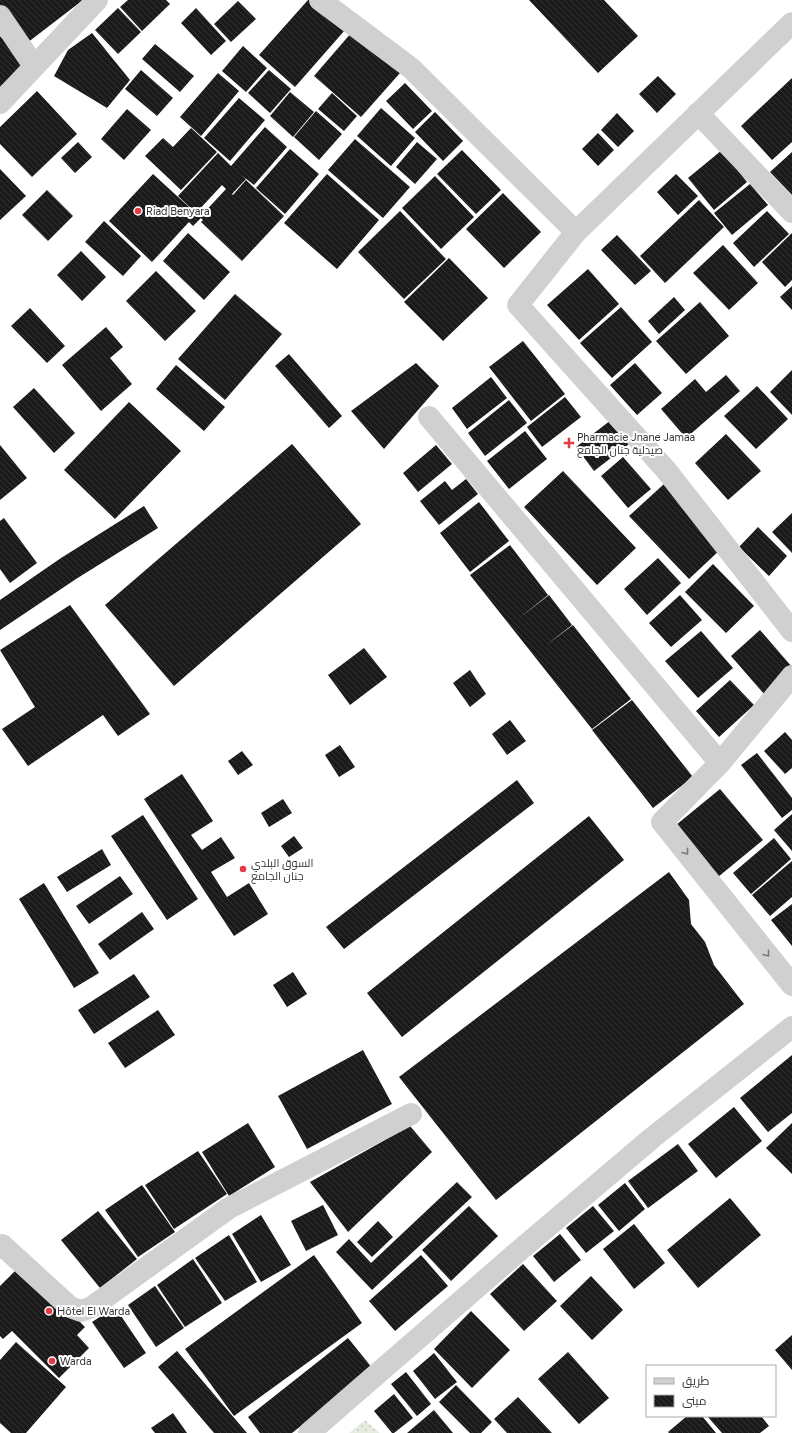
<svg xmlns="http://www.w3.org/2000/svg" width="792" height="1433" font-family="Figtree,Cairo,sans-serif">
<defs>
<pattern id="grass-dots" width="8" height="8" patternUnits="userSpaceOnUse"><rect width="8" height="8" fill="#e6ecdf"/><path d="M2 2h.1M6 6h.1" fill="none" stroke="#c6cbc0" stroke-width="1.8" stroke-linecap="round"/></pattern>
<pattern id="building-back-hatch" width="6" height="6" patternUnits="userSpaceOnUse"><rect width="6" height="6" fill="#1a1a1a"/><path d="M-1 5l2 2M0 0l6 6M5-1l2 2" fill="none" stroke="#333"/></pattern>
</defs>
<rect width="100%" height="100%" fill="#fff"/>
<path fill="url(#grass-dots)" d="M365,1420L380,1433H349Z"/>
<path fill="url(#building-back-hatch)" d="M0,0H83L27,43L0,8Z
M128,0H166L170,4L142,31L120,7Z
M308,0H310L345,30L295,87L259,55Z
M529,0H604L638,36L598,73Z
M238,1L256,19L231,42L214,24Z
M118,8L141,32L118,54L95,30Z
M196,8L226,41L211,55L181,23Z
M352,32L400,73L361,117L314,76Z
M92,33L130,80L107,108L54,76L68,50Z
M0,36L26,62L0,87Z
M155,44L194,76L180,92L142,59Z
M243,46L267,68L246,92L222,71Z
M141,70L173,98L157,116L125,89Z
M269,70L291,89L270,113L248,93Z
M218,73L239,91L201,136L180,117Z
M658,76L676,94L657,113L639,94Z
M792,78V142L772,160L741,126Z
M405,83L432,111L413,129L386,101Z
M37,91L77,134L32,177L0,144V127Z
M290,92L314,112L293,137L270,116Z
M332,93L357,116L344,131L318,109Z
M239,98L265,120L230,161L204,138Z
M381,108L415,138L391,166L357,136Z
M127,109L151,130L124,160L101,139Z
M316,111L342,134L319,160L294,137Z
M435,112L463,141L443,161L415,132Z
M617,113L634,131L618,147L601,130Z
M265,127L287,147L254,185L240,174L246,179L232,194L233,195L246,180L284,216L242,261L201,222L203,220L200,217L226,189L222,185L196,213L178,196L218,153L231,166Z
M191,128L217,152L181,190L145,156L163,138L173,147Z
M598,133L614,150L598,166L582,149Z
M355,139L410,187L383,218L328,170Z
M78,142L92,157L75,173L61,158Z
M417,142L437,159L415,184L396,167Z
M290,149L319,174L285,214L256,188Z
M462,150L501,190L476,214L437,174Z
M722,150L747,182L714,210L688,178Z
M792,152V195L770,172Z
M0,169L26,196L0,220Z
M153,174L201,218L193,226L189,222L152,262L109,221Z
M327,174L379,220L337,269L284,223Z
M676,174L698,196L678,215L657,192Z
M435,176L474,217L441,249L402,208Z
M750,184L768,205L732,235L714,213Z
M47,190L73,216L48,241L22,215Z
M503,193L541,232L504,268L466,229Z
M699,200L724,227L665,283L640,256Z
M400,211L446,259L404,299L358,252Z
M767,211L789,234L754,267L733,243Z
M104,221L141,256L123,276L85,242Z
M188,233L230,272L204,300L163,261Z
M792,233V280L785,287L762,262Z
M617,235L651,271L635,285L601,250Z
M723,245L758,283L729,310L693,273Z
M81,251L106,277L82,301L57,275Z
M449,258L488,298L443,341L404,302Z
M588,269L619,304L579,340L547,305Z
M156,271L196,311L165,341L126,301Z
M792,286V310L780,297Z
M235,294L282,334L225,400L178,359Z
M674,297L685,310L659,334L648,321Z
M700,302L729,336L686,374L656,341Z
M621,307L652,342L612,378L580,343Z
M30,308L65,346L47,363L11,326Z
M106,327L123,347L110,358L132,384L101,411L62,365Z
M523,341L565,394L531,421L489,367Z
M289,354L342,416L329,428L275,366Z
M416,363L439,386L384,449L351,411Z
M635,363L662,393L637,415L610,385Z
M176,365L225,407L204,431L156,389Z
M792,370V415L770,392Z
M726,375L740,391L686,438L661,409L695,379L706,392Z
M491,377L507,398L467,429L452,408Z
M757,386L788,419L756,449L724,416Z
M34,388L75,433L54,453L13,407Z
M565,397L581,417L542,447L527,427Z
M509,400L527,423L485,456L468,433Z
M129,402L181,451L115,519L64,470Z
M615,417L633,441L594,471L576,447Z
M525,431L547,459L509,489L487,461Z
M726,434L761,471L728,500L695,463Z
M292,444L361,524L174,686L105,605Z
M0,445L27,478L0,500Z
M436,445L452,464L418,492L403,473Z
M623,457L651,489L628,508L601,476Z
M563,471L636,548L597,585L524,507Z
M466,479L478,494L439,525L420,501L445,481L452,490Z
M664,484L722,548L689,579L629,516Z
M479,502L509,541L470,572L440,533Z
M144,506L158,528L76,579L0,630V600L61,558Z
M792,513V553L772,532Z
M4,518L37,563L10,583L0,569V521Z
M758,527L787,556L769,576L739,547Z
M510,545L548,595L518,619L549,595L572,625L545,646L573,625L631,699L592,729L470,575Z
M658,558L681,583L647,615L624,589Z
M713,564L754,606L726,633L685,592Z
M680,595L702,620L671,647L649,623Z
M70,605L150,714L118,736L103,715L28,766L2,729L35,707L0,650Z
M760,630L792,667L764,694L731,656Z
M701,631L733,668L698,698L665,661Z
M364,648L387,677L350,705L328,675Z
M470,670L486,694L470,707L453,683Z
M730,680L754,705L719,737L696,711Z
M632,700L693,777L653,808L592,730Z
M510,720L526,741L507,755L492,734Z
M785,732L792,740V768L785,774L764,751Z
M340,745L355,767L339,777L325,755Z
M242,751L253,765L238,775L228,761Z
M757,753L792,798V810L782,818L741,765Z
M182,774L213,821L191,835L202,850L221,837L235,858L211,872L227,897L249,883L268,914L234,936L144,799Z
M517,780L534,803L344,949L326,927Z
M720,789L763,840L718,877L676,825Z
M283,799L292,813L269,827L261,813Z
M792,814V851L774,830Z
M143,815L198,899L167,920L111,836Z
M589,816L624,860L402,1037L367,993Z
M294,836L303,848L289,857L281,846Z
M774,838L791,859L751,894L733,873Z
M102,849L111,865L67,892L57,877Z
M792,861V897L770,916L752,895Z
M669,872L689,900L691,924L705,942L714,965L744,1004L496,1200L399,1077Z
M120,876L133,894L89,924L76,906Z
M44,883L99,973L74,988L19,899Z
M792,904V946L771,920Z
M142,912L154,929L110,960L98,944Z
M293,972L307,994L287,1007L273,985Z
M134,974L150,997L94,1034L78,1010Z
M158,1010L175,1035L125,1068L108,1043Z
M363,1050L392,1104L307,1149L278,1096Z
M792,1055V1113L768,1132L740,1098Z
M734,1107L762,1141L716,1178L688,1144Z
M248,1123L275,1167L229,1196L202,1152Z
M792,1123V1174L766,1148Z
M410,1126L432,1152L348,1232L310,1182Z
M678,1144L698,1171L648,1208L628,1181Z
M198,1151L227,1194L174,1229L145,1185Z
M457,1182L472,1197L372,1290L336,1252L349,1239L371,1263Z
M625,1183L645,1209L619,1231L598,1205Z
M142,1185L175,1232L138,1257L105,1210Z
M730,1198L761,1235L698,1288L667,1250Z
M323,1205L338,1235L306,1251L291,1221Z
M469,1206L498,1236L451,1281L422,1250Z
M593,1206L614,1231L586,1253L566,1228Z
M98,1211L137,1259L100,1288L61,1240Z
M261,1215L291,1265L261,1282L232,1234Z
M378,1221L393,1237L372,1257L357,1242Z
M634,1224L665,1263L634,1289L603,1249Z
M560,1234L581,1260L554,1282L533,1256Z
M229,1235L257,1282L225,1301L195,1258Z
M314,1255L362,1323L234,1416L185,1349Z
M421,1255L448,1286L395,1331L369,1301Z
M193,1259L222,1303L185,1327L157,1285Z
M22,1264L85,1327L77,1335L89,1348L59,1378L12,1331L3,1339L0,1336V1286Z
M523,1264L557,1301L524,1331L490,1294Z
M591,1276L623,1310L592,1340L560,1306Z
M155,1286L184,1328L156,1347L128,1305Z
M115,1307L146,1353L124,1368L92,1322Z
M471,1311L510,1350L472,1388L434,1349Z
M792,1335V1370L775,1350Z
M348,1338L373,1369L292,1433H260L248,1417Z
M16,1342L66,1387L26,1433H11L0,1423V1360Z
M177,1351L247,1433H214L158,1367Z
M568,1352L609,1398L579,1424L538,1379Z
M434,1353L457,1382L435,1399L413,1371Z
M406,1372L431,1404L417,1416L391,1384Z
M456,1385L492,1422L481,1433H470L439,1402Z
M394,1394L413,1418L394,1433H392L374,1411Z
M518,1397L552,1433H507L494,1419Z
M434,1410L453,1433H407Z
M173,1413L187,1433H155L151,1428Z
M687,1416H702L716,1433H669L668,1432Z
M707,1416H761L769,1426L760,1433H722Z"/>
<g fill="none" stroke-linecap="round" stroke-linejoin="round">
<path stroke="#d0d0d0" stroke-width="22" d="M320,0L411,68L576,232
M0,16L34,66
M792,23L576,232L518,305L666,470L792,631
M0,103L97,0
M698,113L792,212
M429,417L720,763
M792,676L720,763L662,822L792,985
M0,1248L2,1245L70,1307L81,1311L92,1307L229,1208L411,1114
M309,1433L520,1250L652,1138L792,1027"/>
</g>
<defs><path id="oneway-chevron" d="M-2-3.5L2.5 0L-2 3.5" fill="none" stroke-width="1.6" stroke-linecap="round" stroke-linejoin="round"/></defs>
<g stroke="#7a7a7a">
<use href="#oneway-chevron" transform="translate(686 852) rotate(52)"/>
<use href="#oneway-chevron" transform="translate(767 954) rotate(52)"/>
</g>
<g fill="#e63946" stroke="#fff" stroke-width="1.5">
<circle cx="138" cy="211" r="4"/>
<path d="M567 437h4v4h4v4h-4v4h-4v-4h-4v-4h4z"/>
<circle cx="243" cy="869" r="4"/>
<circle cx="49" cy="1311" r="4"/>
<circle cx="52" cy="1361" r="4"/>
</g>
<g text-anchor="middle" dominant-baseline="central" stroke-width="4" stroke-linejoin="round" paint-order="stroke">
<g font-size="11" fill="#333" stroke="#fff" text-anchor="start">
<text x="146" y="211">Riad Benyara</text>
<text x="577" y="437">Pharmacie Jnane Jamaa<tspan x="577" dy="13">صيدلية جنان الجامع</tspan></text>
<text x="251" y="863">السوق البلدي<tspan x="251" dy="13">جنان الجامع</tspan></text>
<text x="57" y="1311">Hôtel El Warda</text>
<text x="60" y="1361">Warda</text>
</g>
</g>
<rect x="646" y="1365" width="130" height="52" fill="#ffffff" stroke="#adadad"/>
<rect x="654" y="1378" width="20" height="6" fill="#d0d0d0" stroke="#adadad"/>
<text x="682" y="1385" font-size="12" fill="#333333">طريق</text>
<rect x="654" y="1395" width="20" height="12" fill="url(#building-back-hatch)" stroke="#adadad"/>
<text x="682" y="1405" font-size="12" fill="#333333">مبنى</text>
</svg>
